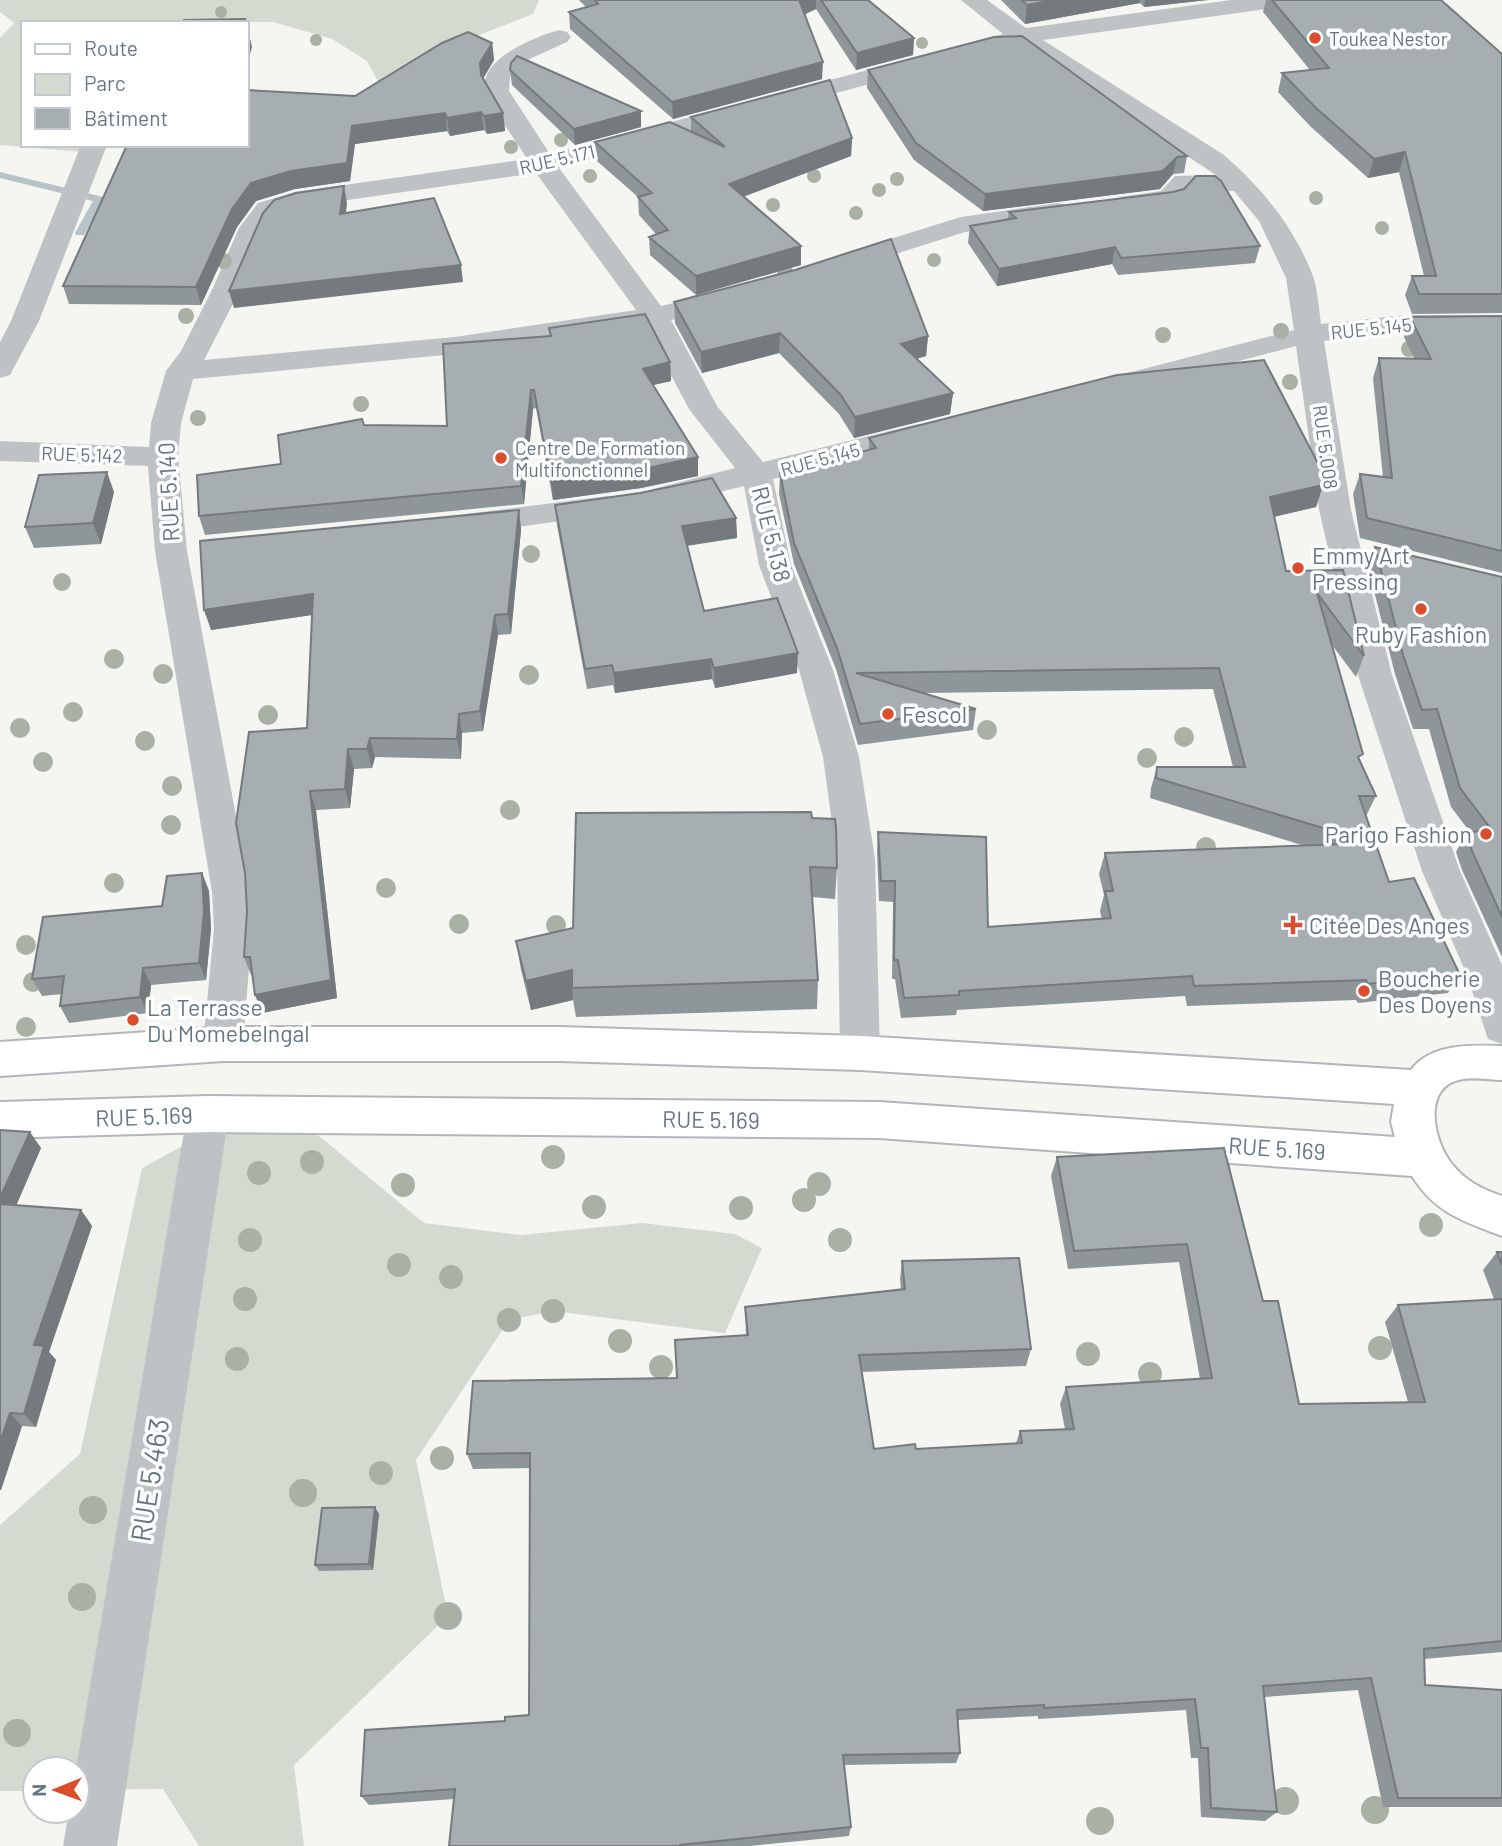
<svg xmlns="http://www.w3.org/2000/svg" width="1502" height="1846" font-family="Barlow,sans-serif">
<rect width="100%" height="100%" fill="#f5f5f2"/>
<path fill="#d5dad1" d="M0,0H539L533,14L414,61L395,112L367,61L332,39L273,22L23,23V145H85L83,152L0,145V38L14,23L0,12Z
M301,1121L424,1223L521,1235L642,1223L735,1234L762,1248L725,1333L553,1311L509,1320L416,1460L448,1616L294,1765L304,1846H199L163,1789L77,1790V1769H35V1791H0V1525L80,1454L142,1168L194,1140Z"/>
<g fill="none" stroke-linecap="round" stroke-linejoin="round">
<path fill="#b7c3c7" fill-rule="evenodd" d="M0,172L103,197L104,199L84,235H76L75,233L93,201L0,178Z"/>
<g stroke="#b2b6b9" stroke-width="4">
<path id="major" d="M223,1027H559L860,1036L1411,1070C1431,1043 1472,1045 1502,1046V1080C1490,1080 1475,1077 1463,1079C1421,1085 1433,1141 1452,1164C1464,1180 1483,1190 1502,1196V1236C1463,1221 1435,1213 1412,1176L879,1138L208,1132L0,1138V1102L208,1096L879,1102L1395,1137L1391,1122L1394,1104L860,1070L559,1061H223L0,1076V1042Z"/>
</g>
<path fill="#bec2c5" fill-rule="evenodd" d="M961,0H987L1026,28L1231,0H1292L1289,5L1281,7L1043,40L1224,155C1263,189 1294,227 1313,276C1318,291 1319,309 1321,324L1405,315H1502V333L1405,332L1324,341L1351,510L1392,675L1460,871L1502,965V1044L1488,1039L1466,973L1422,871L1358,675L1319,510L1296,346L1126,391L1116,388L1111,382L1116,376L1294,330L1286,278L1259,221L1234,191L1191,190L1178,204L1129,211L1120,209L1116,203L1120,197L1161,191L1175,176L1216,175L1018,44L972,57L964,55L960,50L964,45L1003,34Z
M559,30L567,32L571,37L567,42L523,62L510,77L509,91L550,154L917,57L925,59L929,64L925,69L559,168L661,306L724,291L734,293L738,299L734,305L671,320L717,406L763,462L918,424L929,426L933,433L929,440L773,479L791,565L833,670L859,757L875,859L880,1053L874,1065L860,1070L846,1065L840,1053L837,859L823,757L799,670L759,565L744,486L664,506L653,503L648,496L653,489L735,468L689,409L645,326L455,354L193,379L181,423L178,457L187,551L250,892L252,929L243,1044L237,1056L223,1061L209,1056L203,1044L214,929L212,892L155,551L148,466L0,461V441L149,447L151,423L166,371L181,351L212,290L239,228L258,203L295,192L527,159C516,140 493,111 486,93C474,61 536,36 559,30ZM536,173L636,310L455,337L204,360L240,290L265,229L276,215L299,207Z
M81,145H107L39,321L10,375L0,378V342L11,321Z
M1058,203L1067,205L1071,211L1067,217L965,232L845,270L835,268L831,262L835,256L961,217Z
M608,496L619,499L624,506L619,513L466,534L455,531L450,524L455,517L466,514Z
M208,1096L223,1101L229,1114L117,1846H63L69,1811H77L76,1769L187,1114L193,1101Z"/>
<use href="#major" fill="#fff" fill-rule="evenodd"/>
</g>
<g fill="#a8b1a4">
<circle cx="221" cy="12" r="6"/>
<circle cx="316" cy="40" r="6"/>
<circle cx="922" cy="43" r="6"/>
<circle cx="561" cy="140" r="7"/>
<circle cx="511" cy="147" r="7"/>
<circle cx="590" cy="176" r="7"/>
<circle cx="814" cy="176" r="7"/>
<circle cx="897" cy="179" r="7"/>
<circle cx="879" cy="190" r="7"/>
<circle cx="1316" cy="198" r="7"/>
<circle cx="773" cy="205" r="7"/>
<circle cx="856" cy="213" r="7"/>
<circle cx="1382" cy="228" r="7"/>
<circle cx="934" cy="260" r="7"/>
<circle cx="224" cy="261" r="8"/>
<circle cx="785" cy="272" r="8"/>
<circle cx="186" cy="316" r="8"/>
<circle cx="1281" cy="331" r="8"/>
<circle cx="1163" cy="335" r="8"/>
<circle cx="1409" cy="349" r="8"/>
<circle cx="1290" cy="382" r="8"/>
<circle cx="361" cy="404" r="8"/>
<circle cx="198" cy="418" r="8"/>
<circle cx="531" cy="554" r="9"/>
<circle cx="62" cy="582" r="9"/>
<circle cx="114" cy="659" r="10"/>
<circle cx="163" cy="674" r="10"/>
<circle cx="529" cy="675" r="10"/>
<circle cx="73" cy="712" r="10"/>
<circle cx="268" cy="715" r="10"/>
<circle cx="20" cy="728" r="10"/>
<circle cx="987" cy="730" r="10"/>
<circle cx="1184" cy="737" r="10"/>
<circle cx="145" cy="741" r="10"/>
<circle cx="1147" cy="758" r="10"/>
<circle cx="43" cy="762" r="10"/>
<circle cx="172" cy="786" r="10"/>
<circle cx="510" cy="810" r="10"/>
<circle cx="171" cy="825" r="10"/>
<circle cx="1206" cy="847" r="10"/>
<circle cx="114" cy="883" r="10"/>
<circle cx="386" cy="888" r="10"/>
<circle cx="459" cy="924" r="10"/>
<circle cx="556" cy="925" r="10"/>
<circle cx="26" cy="945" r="10"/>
<circle cx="33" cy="982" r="10"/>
<circle cx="26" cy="1027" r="10"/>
<circle cx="553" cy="1157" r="12"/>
<circle cx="312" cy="1162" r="12"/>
<circle cx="259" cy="1173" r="12"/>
<circle cx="819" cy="1184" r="12"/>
<circle cx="403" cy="1185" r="12"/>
<circle cx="804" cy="1200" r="12"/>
<circle cx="594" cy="1207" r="12"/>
<circle cx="741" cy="1208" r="12"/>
<circle cx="1431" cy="1225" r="12"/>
<circle cx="250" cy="1240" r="12"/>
<circle cx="840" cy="1240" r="12"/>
<circle cx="399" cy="1265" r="12"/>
<circle cx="451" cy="1277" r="12"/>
<circle cx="245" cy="1299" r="12"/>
<circle cx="553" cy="1311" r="12"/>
<circle cx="509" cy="1320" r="12"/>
<circle cx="620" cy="1341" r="12"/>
<circle cx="1380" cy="1348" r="12"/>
<circle cx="1088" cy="1354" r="12"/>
<circle cx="237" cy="1359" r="12"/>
<circle cx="661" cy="1367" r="12"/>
<circle cx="1150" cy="1374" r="12"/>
<circle cx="442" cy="1458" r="12"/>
<circle cx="381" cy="1473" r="12"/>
<circle cx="303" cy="1493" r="14"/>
<circle cx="93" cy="1510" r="14"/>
<circle cx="82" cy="1597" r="14"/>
<circle cx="448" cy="1616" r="14"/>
<circle cx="17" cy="1733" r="14"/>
<circle cx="1285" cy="1801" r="14"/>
<circle cx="1375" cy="1810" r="14"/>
<circle cx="1100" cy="1821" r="14"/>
</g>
<path fill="#8f9699" d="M579,0H868L914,38L913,55L856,70L816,9L805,14L822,79L673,119L570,29L569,12L586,7Z
M1001,0H1208L1144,7L1140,3L1025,24Z
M1266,0H1441L1502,54V313L1412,314L1405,295L1412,276H1424L1399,172L1368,178L1311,127L1278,92L1282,73L1310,70L1263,12Z
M492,43L494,60L483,79L503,113L505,131L487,134L484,130L450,136L447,131L355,144L350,181L295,189L256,201L237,227L201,305L69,304L63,286L355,96Z
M510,70L641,127L575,145L512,85Z
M868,70L1187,156L1184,173L1173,174L1160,189L983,211L914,160L867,88Z
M691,117L852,138L851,156L743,197L801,265L696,295L650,255L649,237L656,234L639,215L638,197L597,161L595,142L691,132Z
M1009,212L1260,246L1255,263L1118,275L1112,264L997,286L968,243L970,226L1008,219Z
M674,302L928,336L926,356L916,359L953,393L950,414L854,438L839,414L779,353L702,373L675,323Z
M1502,316V573L1360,538L1353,494L1360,474L1383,477L1373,378L1379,358H1414L1404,337L1410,317Z
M549,328L670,362L671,381L653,385L698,457V476L641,488L553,500L536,408L533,409L524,504L205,535L199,516L281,464L364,425L447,426L550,336Z
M869,438L1323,485L1316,507L1274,517L1286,571L1343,570L1364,656L1356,677L1332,645L1360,761L1376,796L1366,816L1389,882L1459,973L1448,993L1358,1003L1356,1000L1187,1006L1185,996L957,1010L956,1015L901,1018L895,979H892L893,902L879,901L877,852L878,832L988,927L1102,919L1100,911L1104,895L1099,874L1105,853L1305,846L1150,798L1151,788L1157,767H1233L1213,689L924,693L976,709L973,730L858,745L836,669L794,564L779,494L780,473L869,450Z
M114,492L101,544L34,548L25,527Z
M555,505L736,518L737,538L687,546L704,611L797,673L715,688L712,679L615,693L613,685L587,689L557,525Z
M519,510L521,530L511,634L498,635L483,731L462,733L461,759L375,757L372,768L354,769L350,808L316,810L337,998L262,1013L253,975H251L244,957L307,728L312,615L211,630Z
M1375,547L1502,577V957L1462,870L1456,852L1466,833L1470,832L1451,807L1429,729H1413L1395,674L1368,567Z
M812,818L837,868L835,899L812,897L818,980L817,1009L576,1017L573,1000L531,1010L521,970L516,941L573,928Z
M202,873L209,891L211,929L206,980L151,985L148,1013L69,1023L60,1006L62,994L42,996L32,979L162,906Z
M0,1130L41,1148L16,1205L81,1210L92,1226L49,1352L56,1360L36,1427L22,1426L1,1490H0Z
M1224,1148L1263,1301L1299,1404L1408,1402L1385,1322L1398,1305L1494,1299L1483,1270L1497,1252H1502V1652L1424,1659L1425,1685L1502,1690V1807H1383L1358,1690L1264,1697L1277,1812L1265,1821L1201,1817L1198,1758H1191L1186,1710L1038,1719V1716L957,1720L960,1753L956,1763L844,1765L851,1827L849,1836L750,1846H449L454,1799L369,1805L361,1796L505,1721L529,1715L530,1468L473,1469L467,1454L677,1378L746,1336L745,1307L901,1289L900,1279L902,1261L1031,1349L1026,1366L861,1372L874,1449H916L1016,1443L1020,1431L1065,1429L1060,1404L1066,1387L1200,1379L1179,1262L1068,1269L1051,1176L1057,1157Z
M379,1514L373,1570L319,1571L315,1565Z"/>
<path fill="#747a7d" d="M799,0H816V9L799,17Z
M1055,0H1140V3L1025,24L1027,5Z
M1145,0H1208L1144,7Z
M247,29L248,32V30L252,47L247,65Z
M914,38L913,55L856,70L857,53Z
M492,43L494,60L482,80L483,93L480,63Z
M823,62L822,79L673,119L672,102Z
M641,111V127L575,145L574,129Z
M481,112L484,130L450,136L447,118Z
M445,113L447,131L355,144L350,181L295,189L256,201L237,227L201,305L196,287L232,209L251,183L352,126Z
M503,113L505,131L487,134L484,116Z
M852,138L851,156L729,202V184Z
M1405,152L1399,172L1368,178L1374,159Z
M1177,157L1173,174L1160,189L983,211L985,194Z
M344,186L347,203L344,231L340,214Z
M801,246V265L696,295V276Z
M1115,247L1112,264L997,286L999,269Z
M461,265L463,282L234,308L229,291Z
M780,333L779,353L702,373L701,352Z
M928,336L926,356L899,364L901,344Z
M670,362L671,381L644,387L643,369Z
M531,390L533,409L524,504L521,486Z
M953,393L950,414L854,438L855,417Z
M698,457V476L641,488L553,500L551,482Z
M107,472L114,492L101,544L93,523Z
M1323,485L1316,507L1264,519L1270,497Z
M519,510L521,530L511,634L508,614Z
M736,518L737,538L683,546L682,526Z
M313,594L318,614L211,630L204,610Z
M495,615L498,635L483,731L480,711Z
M798,653L797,673L715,688L714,668Z
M711,659L712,679L615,693L614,673Z
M459,714L462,733L461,759L457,739Z
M370,738L375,757L372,768L367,749Z
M348,749L354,769L350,808L345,789Z
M310,791L316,810L337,998L262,1013L255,995Z
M202,873L209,891L211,929L206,980L199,963Z
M143,968L151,985L148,1013L140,997Z
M572,970V988L573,1000L531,1010L526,981Z
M30,1132L41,1148L10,1220L0,1207V1198Z
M81,1210L92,1226L49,1352L56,1360L36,1427L24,1414L34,1345Z
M10,1413L22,1426L1,1490L0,1489V1442Z
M375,1507L379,1514L373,1570L369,1564Z"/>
<path fill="#a6aeb2" stroke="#747a7d" stroke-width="2" d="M595,0H800H799L823,62L672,102L569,12L598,4Z
M821,0H868L914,38L857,53Z
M1022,0H1055L1027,5Z
M1272,0H1441L1502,54V294H1419L1412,276H1436L1405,152L1374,159L1316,108L1282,73L1329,68Z
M245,19L243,23H182L184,20Z
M468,32L492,43L480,63L481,75L503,113L484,116L481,112L447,118L445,113L352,126L347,163L291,171L251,183L232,209L196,287L63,286L127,145H247V90L355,96L442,43Z
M1022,36L1187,156L1177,157L1163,171L985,194L916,143L868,70L994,37Z
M517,56L641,111L574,129L510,70L511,63Z
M830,80L852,138L729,184L801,246L696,276L649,237L668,230L638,197L652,193L595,142L670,122L725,147L691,117Z
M1196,176H1215L1221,181L1260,246L1121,258L1115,247L999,269L970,226L1016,218L1009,212L1173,192L1184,189Z
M344,186L340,214L434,198L461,265L229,291L263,213L274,200L296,193Z
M891,239L928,336L901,344L953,393L855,417L840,394L780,333L701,352L674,302L795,270Z
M645,314L670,362L643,369L698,457L639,470L551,482L534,390H531L521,486L199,516L197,475L281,464L278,435L362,419L364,425L447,426L443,344L551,336L549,328Z
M1502,316V551L1367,518L1360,474L1392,478L1379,358L1431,359L1410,317Z
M1264,360L1321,469L1323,485L1270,497L1286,571L1343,570L1364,656L1317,593L1363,754L1358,757L1376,796H1359L1389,882L1414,878L1459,973L1368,984L1366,980L1194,986L1192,976L959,991V995L904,998L898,960H894L895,881H881L878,832L986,837L988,927L1111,918L1105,891H1113L1105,853L1373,843L1156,778L1157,767H1245L1219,668L856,673L976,709L860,724L837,648L794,543L780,473L876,448L869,438L1117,375Z
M107,472L93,523L25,527L39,475Z
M712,478L736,518L682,526L704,611L777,598L798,653L714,668L711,659L614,673L612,665L585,669L555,505L640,493Z
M519,510L508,614L495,615L480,711L459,714L457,739L370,738L367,749H348L345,789L310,791L331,980L255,995L250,957H244L247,911L245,873L236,823L249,732L307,728L313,594L204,610L200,541Z
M1375,547L1502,577V917L1472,851L1466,833L1491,829L1460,788L1437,709L1422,710L1403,655Z
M811,812L812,818L835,819L836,828L837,868L810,867L818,980L572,988V970L526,981L516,941L573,928L576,813Z
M202,873L204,912L199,963L143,968L140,997L60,1006L64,976L32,979L43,917L162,906L167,876Z
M0,1130L30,1132L0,1198Z
M1224,1148L1263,1301H1278L1299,1404L1425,1402L1398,1305L1502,1299V1641L1424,1649L1425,1685L1502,1690V1798H1398L1371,1678L1263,1686L1277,1812L1211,1808L1208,1748H1201L1195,1699L1044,1708V1705L957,1710L960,1753L843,1755L851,1827L680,1845V1846H449L455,1789L361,1796L365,1730L505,1721V1717L529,1715L530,1453L467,1454L473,1381L677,1378L675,1340L748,1335L745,1307L905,1289L902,1261L1019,1258L1031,1349L859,1355L874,1449L915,1444L916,1449L1022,1443L1020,1431L1074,1429L1066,1387L1212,1378L1187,1244L1074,1251L1057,1157Z
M0,1204L81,1210L34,1345L44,1346L24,1414L10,1413L0,1442Z
M1497,1252H1502V1265Z
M375,1507L369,1564L315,1565L322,1508Z"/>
<g fill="#da4e2d" stroke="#fff" stroke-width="2.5">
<circle cx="1315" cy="38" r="7"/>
<circle cx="501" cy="458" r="7"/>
<circle cx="1298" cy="568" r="7"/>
<circle cx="1421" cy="609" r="7"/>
<circle cx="888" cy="714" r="7"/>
<circle cx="1486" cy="834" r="7"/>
<path d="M1289.5 914.5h7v7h7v7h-7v7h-7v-7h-7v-7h7z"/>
<circle cx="1364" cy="991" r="7"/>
<circle cx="133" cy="1020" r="7"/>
</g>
<g text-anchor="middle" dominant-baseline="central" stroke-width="7" stroke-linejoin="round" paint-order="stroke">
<g font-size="19" fill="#667681" stroke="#fff" text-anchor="start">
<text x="1329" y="38">Toukea Nestor</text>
<text x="515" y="447">Centre De Formation<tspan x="515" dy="22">Multifonctionnel</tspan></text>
</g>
<g font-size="19" fill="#667681" stroke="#fff">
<text transform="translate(557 159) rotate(-13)">RUE 5.171</text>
<text transform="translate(1371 328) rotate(-6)">RUE 5.145</text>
<text transform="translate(1326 447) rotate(82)">RUE 5.008</text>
<text transform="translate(82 454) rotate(2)">RUE 5.142</text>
<text transform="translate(820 459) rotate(-15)">RUE 5.145</text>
</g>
<g font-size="23" fill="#667681" stroke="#fff">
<text transform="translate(168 492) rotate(-93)">RUE 5.140</text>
<text transform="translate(772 534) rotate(76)">RUE 5.138</text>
<text transform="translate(144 1116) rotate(-2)">RUE 5.169</text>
<text transform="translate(711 1119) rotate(1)">RUE 5.169</text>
<text transform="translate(1277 1148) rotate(4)">RUE 5.169</text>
</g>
<g font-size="23" fill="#667681" stroke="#fff" text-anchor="start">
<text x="1312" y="555">Emmy Art<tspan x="1312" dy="26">Pressing</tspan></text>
<text x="1421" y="634" text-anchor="middle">Ruby Fashion</text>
<text x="902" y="714">Fescol</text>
<text x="1472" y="834" text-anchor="end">Parigo Fashion</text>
<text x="1309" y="925">Citée Des Anges</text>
<text x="1378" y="978">Boucherie<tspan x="1378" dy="26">Des Doyens</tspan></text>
<text x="147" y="1007">La Terrasse<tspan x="147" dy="26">Du Momebelngal</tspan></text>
</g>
<g font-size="28" fill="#667681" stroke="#fff">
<text transform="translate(149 1480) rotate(-81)">RUE 5.463</text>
</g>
</g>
<rect x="21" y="21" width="228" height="126" fill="#ffffff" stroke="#c2c8cd" stroke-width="2"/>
<rect x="35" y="44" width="35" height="10" fill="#ffffff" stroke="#c2c8cd" stroke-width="2"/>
<text x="84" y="56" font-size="21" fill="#667681">Route</text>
<rect x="35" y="74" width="35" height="21" fill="#d5dad1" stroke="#c2c8cd" stroke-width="2"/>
<text x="84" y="91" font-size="21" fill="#667681">Parc</text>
<rect x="35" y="108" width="35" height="21" fill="#a6aeb2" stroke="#c2c8cd" stroke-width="2"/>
<text x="84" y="126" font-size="21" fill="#667681">Bâtiment</text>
<g transform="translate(56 1790) rotate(269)"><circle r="33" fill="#ffffff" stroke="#c2c8cd" stroke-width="2"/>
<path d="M0-5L12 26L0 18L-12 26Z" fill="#da4e2d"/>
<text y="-10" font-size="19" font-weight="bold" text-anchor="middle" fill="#667681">N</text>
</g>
</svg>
